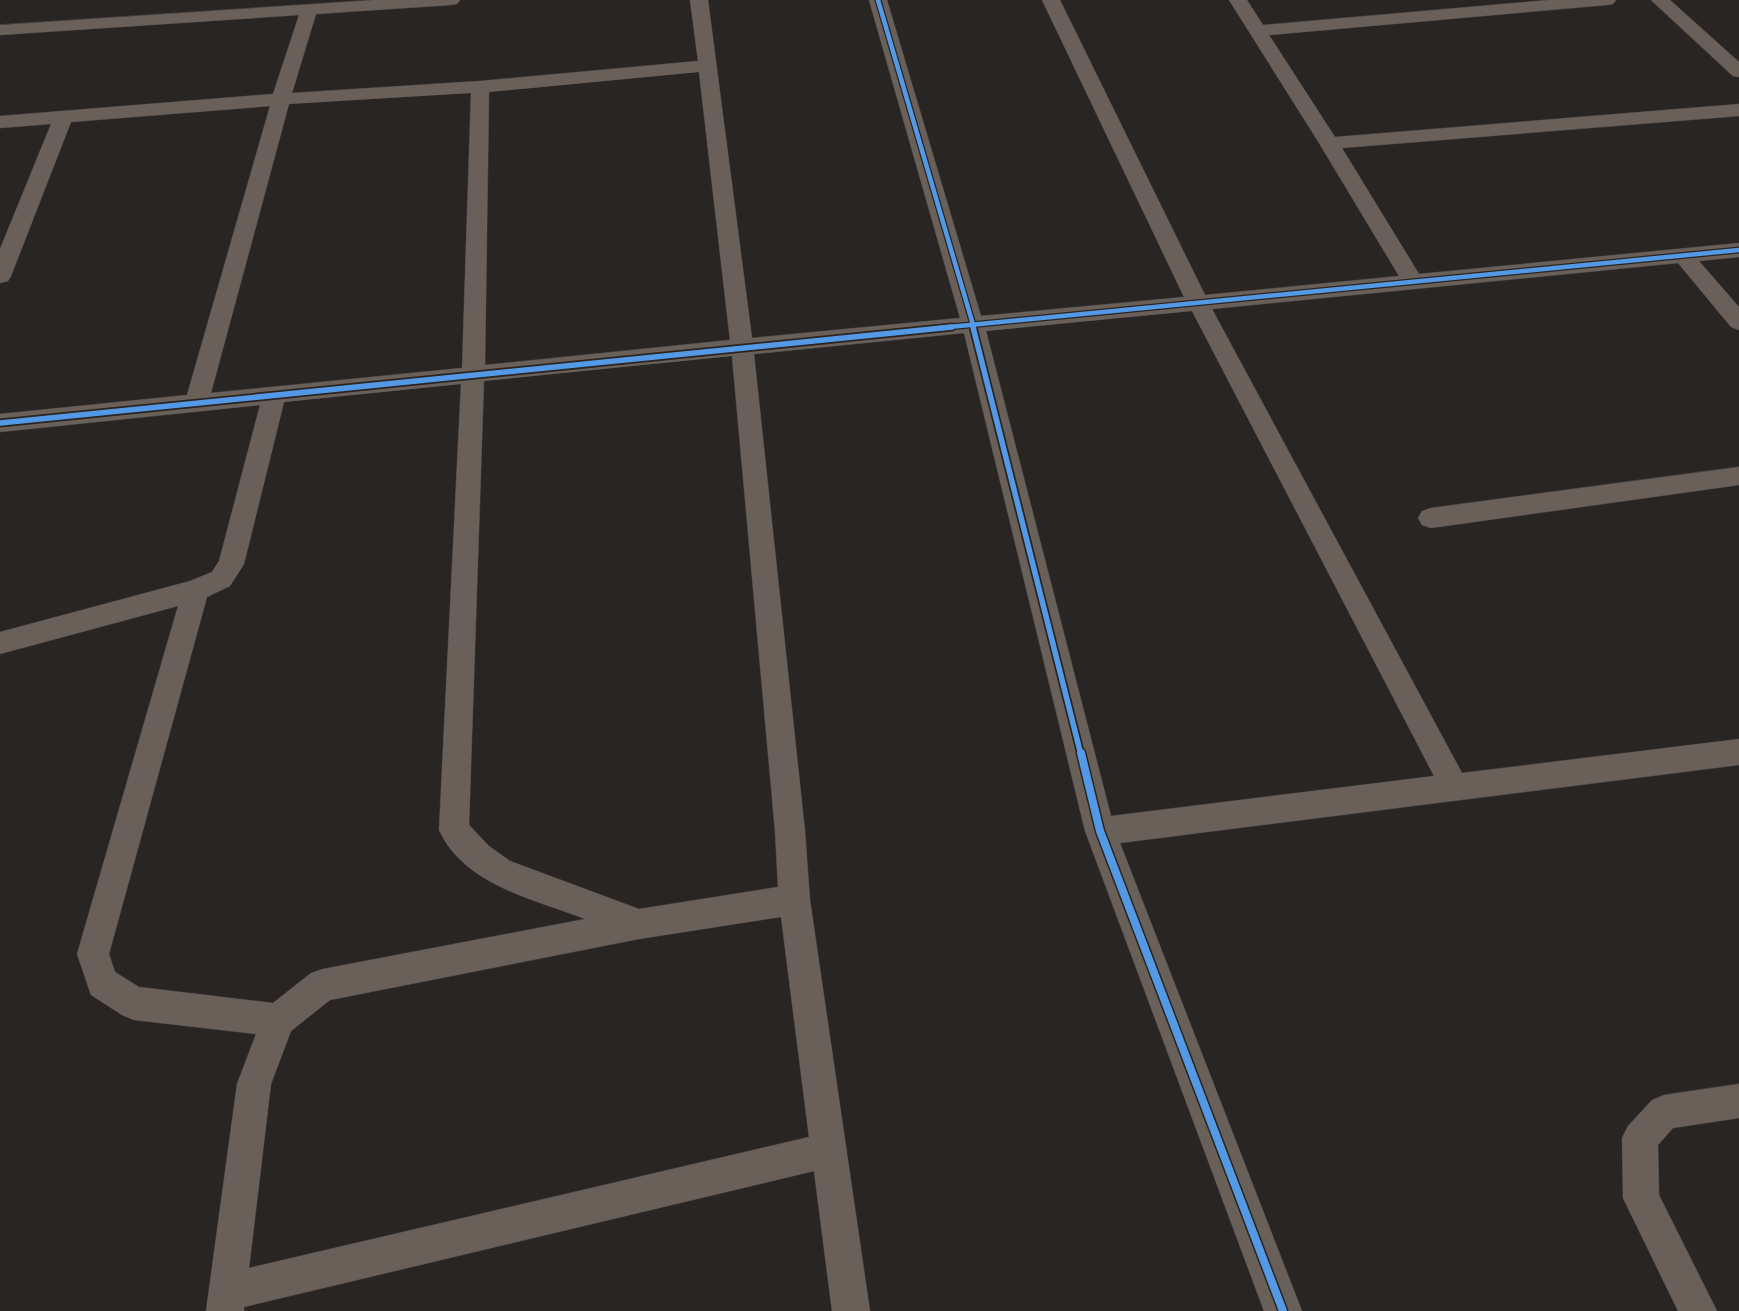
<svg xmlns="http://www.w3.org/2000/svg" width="1739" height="1311" font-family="'Golos Text',sans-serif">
<rect width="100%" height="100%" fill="#282523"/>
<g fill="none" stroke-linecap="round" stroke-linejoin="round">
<g stroke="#454241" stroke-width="1">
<path id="minor" d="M374,0H460L457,4L451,5L316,14L292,93L480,81L698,61L690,0H708L752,338L960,318L869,0H887L981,316L1184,297L1042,0H1060L1205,295L1399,276L1319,143L1229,0H1247L1263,25L1549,0H1616L1613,4L1607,5L1269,35L1335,137L1739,104V116L1342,148L1419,274L1739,243V257L1699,261L1739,307V330L1731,327L1678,263L1212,309L1462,773L1739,739V765L1120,843L1302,1311H1264L1085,831L964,333L754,354L805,831L810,900L870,1311H832L814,1171L244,1307V1311H206L237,1084L256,1034L134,1020L122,1015L91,995L77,954L178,606L0,654V632L190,581L212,572L219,561L260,405L0,432V414L187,395L270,106L71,122L11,276L8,281L0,283V249L51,124L0,128V116L273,94L299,15L0,35V25ZM699,72L730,340L485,365L489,92ZM471,93L462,368L211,393L289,104ZM1192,311L1434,776L1111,816L986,331ZM732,356L775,831L778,887L639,909L510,861L489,846L469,825L484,381ZM461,384L439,830C464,885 534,899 585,919L323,969L311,973L273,1003L139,987L115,972L109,954L207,597L230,586L244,564L284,402ZM781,917L809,1137L249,1268L271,1084L291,1031L330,1000L639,939Z
M1651,0H1670L1739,62V77L1733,76Z
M1739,467V485L1431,528L1422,525L1418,518L1422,511L1431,508Z
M1739,1084V1118L1673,1128L1658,1145L1659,1195L1717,1311H1678L1623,1198L1622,1138L1628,1126L1652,1100L1664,1095Z"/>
</g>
<use href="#minor" fill="#686059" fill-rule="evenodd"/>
<g stroke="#2b2420" stroke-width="7">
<path id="cycleway-far2" d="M878,0L974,328
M939,328L1739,250"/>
</g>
<g stroke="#2b2420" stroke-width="9">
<path id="cycleway-far1" d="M973,327L1081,755
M0,423L952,327"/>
</g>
<g stroke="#2b2420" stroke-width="11">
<path id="cycleway" d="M1081,753L1100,831L1283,1311"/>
</g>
<use href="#cycleway-far2" stroke="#5399e6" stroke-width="4.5"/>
<use href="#cycleway-far1" stroke="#5399e6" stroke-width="5.5"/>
<use href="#cycleway" stroke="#5399e6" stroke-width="8"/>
</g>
</svg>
